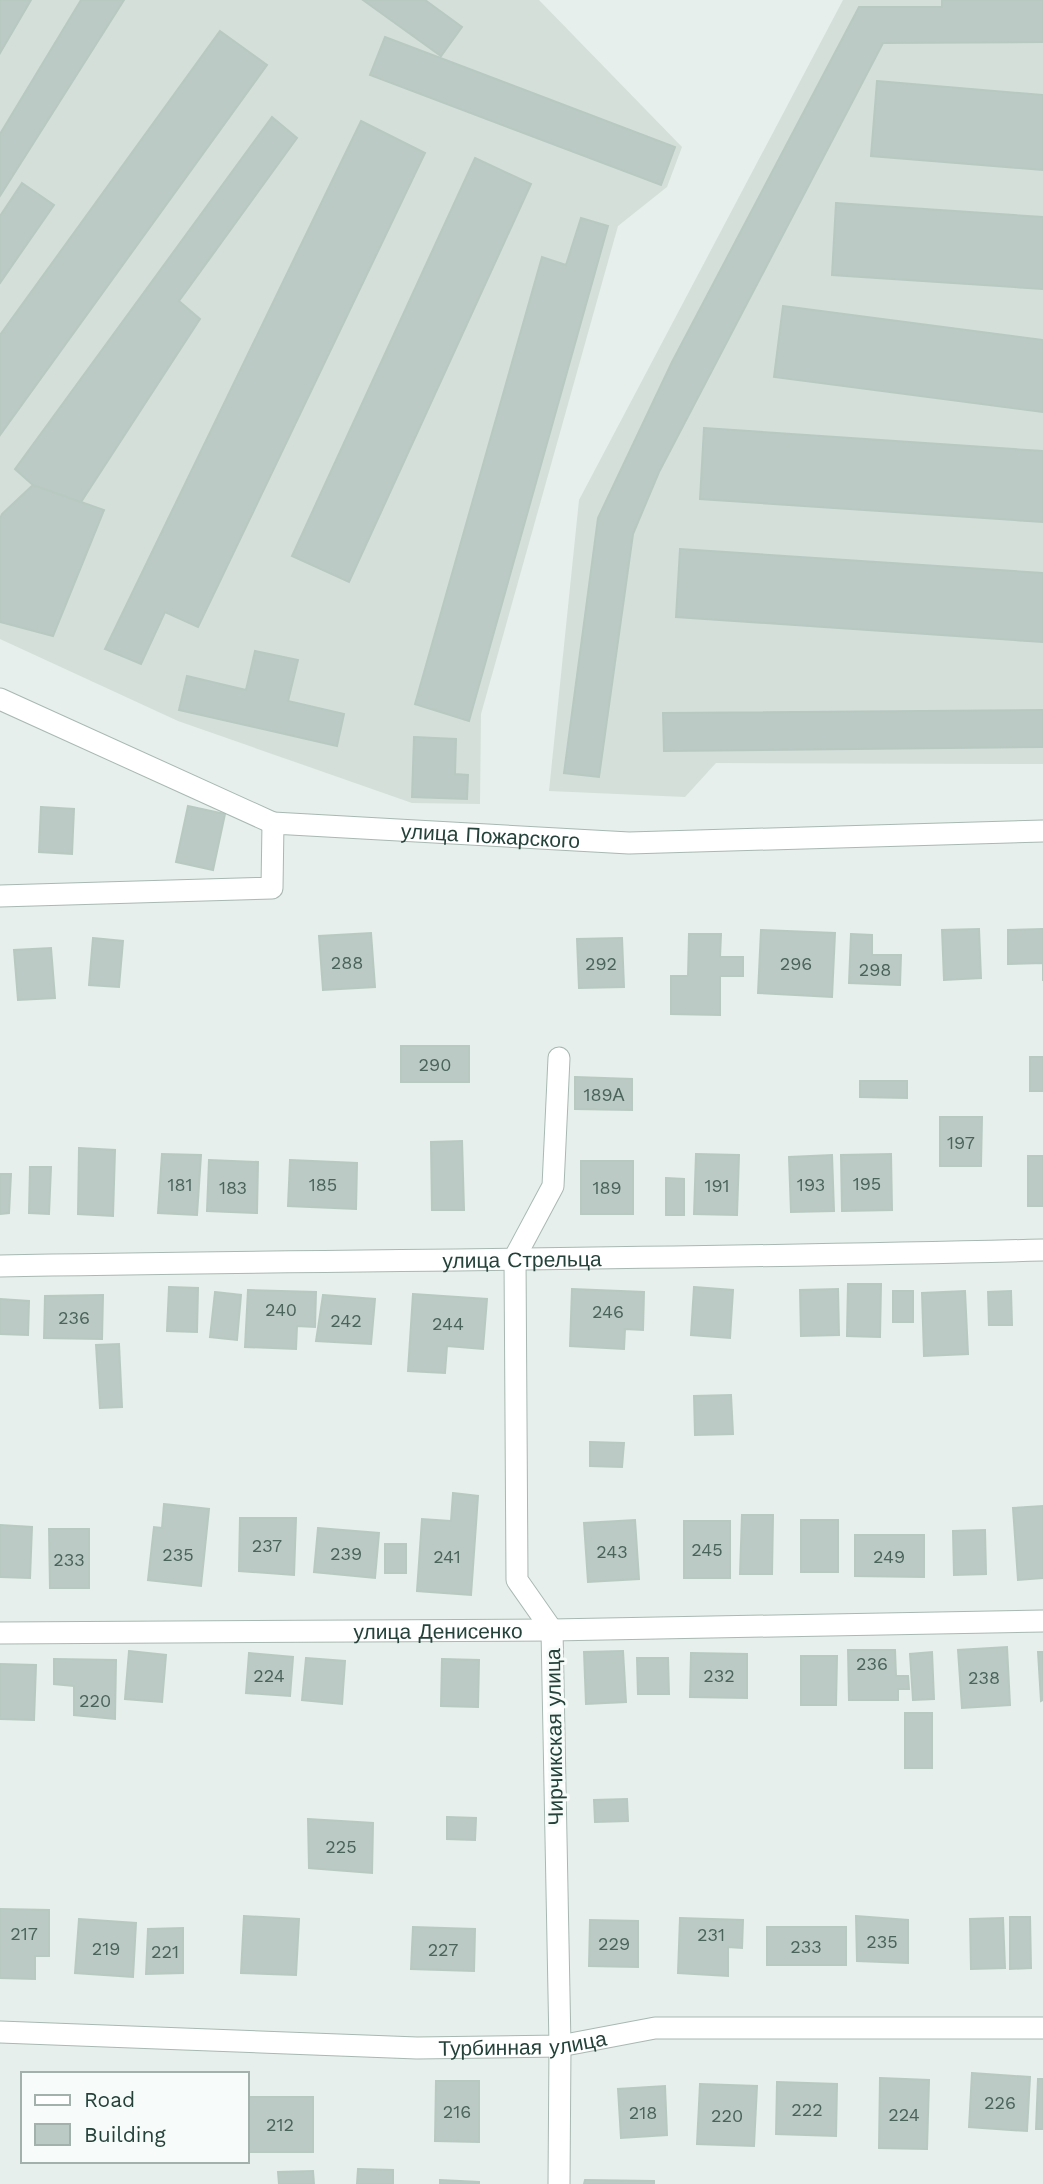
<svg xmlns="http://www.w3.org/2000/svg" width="1043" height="2184" font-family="'Work Sans',sans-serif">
<rect width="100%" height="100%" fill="#e6efeb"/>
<path fill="#d4dfda" d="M0,0H539L682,147L667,187L618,226L481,714L480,804L412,803L178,721L0,639Z
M843,0H1043V764L716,763L685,797L549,791L579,500Z"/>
<path fill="#bbcac4" stroke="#b8c9c2" stroke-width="2" d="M0,0H31L0,53Z
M81,0H124L0,196V134Z
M363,0H425L462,27L441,56Z
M942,0H1043V42L883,43L659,472L633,534L599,777L564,773L598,518L672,362L859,7H942Z
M220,31L267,65L0,435V335Z
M385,37L675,147L661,185L370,75Z
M877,81L1043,95V170L871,156Z
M272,117L297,138L179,301L200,319L81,502L33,485L15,469Z
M361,121L425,153L198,627L165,612L141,664L105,649Z
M475,158L531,184L349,582L292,556Z
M22,183L54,205L0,283V216Z
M836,203L1043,217V289L832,275Z
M581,218L608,226L469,721L415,704L542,257L566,265Z
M783,306L1043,340V412L774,377Z
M704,428L1043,451V522L700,499Z
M33,485L104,510L53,636L0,622V519L2,514Z
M680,549L1043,573V642L676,617Z
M255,651L298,660L288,701L344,714L337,746L179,710L187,676L246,690Z
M1043,710V747L664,751L663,713Z
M414,737L456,739L455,774L468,775L467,799L412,797Z
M188,806L225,814L213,870L176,862Z
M41,807L74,809L72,854L39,852Z
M979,929L981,978L944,980L942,930Z
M1043,929V981V963L1008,964V930Z
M761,930L835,933L832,997L758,993Z
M371,933L375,987L323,990L319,936Z
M689,934H721L720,957H743V976H720V1015L671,1014V976H688Z
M851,934L872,935V955H901L900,985L849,983Z
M93,938L123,941L119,987L89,985Z
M622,938L624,987L579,988L577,939Z
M51,948L55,998L18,1000L14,950Z
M401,1046H469V1082H401Z
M1030,1057H1043V1091H1030Z
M575,1077L632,1079V1110L575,1109Z
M860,1081H907V1098L860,1097Z
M940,1117H982L981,1166H940Z
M462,1141L464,1210H432L431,1142Z
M79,1148L115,1150L113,1216L78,1214Z
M162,1154L201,1155L197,1215L158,1213Z
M696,1154L739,1155L737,1215L694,1214Z
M891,1154L892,1210L842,1211L841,1155Z
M832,1155L834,1211L791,1212L789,1157Z
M1028,1156H1043V1206H1028Z
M209,1160L258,1162L257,1213L207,1211Z
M290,1160L357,1163L356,1209L288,1206Z
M581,1161H633V1214H581Z
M30,1167H51L49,1214L29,1213Z
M0,1174H11L9,1213L0,1214Z
M666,1178L684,1179V1215H666Z
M848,1284H881L880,1337L847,1336Z
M169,1287L198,1288L197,1332L167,1331Z
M694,1287L733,1290L730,1338L691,1335Z
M572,1289L644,1292L643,1330L625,1329L624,1349L570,1346Z
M838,1289L839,1335L801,1336L800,1290Z
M248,1290L316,1292L315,1327L297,1326L296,1349L245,1347Z
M893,1291H913V1322H893Z
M965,1291L968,1354L924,1356L922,1293Z
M1011,1291L1012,1325H989L988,1292Z
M215,1292L241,1295L237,1340L210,1337Z
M413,1294L487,1299L483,1349L447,1346L445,1373L408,1371Z
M103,1295L102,1339L44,1338L45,1296Z
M323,1295L375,1299L371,1344L316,1341Z
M0,1299L29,1301L28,1335L0,1334Z
M119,1344L122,1407L100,1408L96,1345Z
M731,1395L733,1434L695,1435L694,1396Z
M590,1442L624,1443L622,1467L590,1466Z
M453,1493L478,1496L471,1595L417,1591L422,1519L451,1521Z
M164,1504L209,1509L201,1586L148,1580L154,1527L162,1528Z
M1043,1506V1578L1018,1580L1013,1508Z
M742,1515H773L772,1574H740Z
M240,1518H296L294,1575L239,1571Z
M635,1520L639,1579L588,1582L584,1523Z
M801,1520H838V1572H801Z
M684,1521H730V1578H684Z
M0,1525L32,1527L30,1578L0,1577Z
M318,1528L379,1533L375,1578L314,1572Z
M49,1529H89V1588H50Z
M985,1530L986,1574L954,1575L953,1531Z
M855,1535H924V1577L855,1576Z
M385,1544H406V1573H385Z
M1007,1647L1010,1705L962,1708L958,1650Z
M848,1650H895L896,1676H908L909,1689H898V1700H849Z
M129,1651L166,1655L162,1702L125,1699Z
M623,1651L626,1702L586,1704L584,1652Z
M932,1652L934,1699L913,1700L910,1654Z
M1038,1652H1043V1700L1041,1701Z
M249,1653L293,1657L290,1696L246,1693Z
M691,1653L747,1654V1698L690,1697Z
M801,1656H837L836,1705H801Z
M306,1658L345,1661L342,1704L302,1700Z
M637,1658H668L669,1694H638Z
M54,1659L116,1660L115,1719L74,1715V1686L54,1684Z
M442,1659L479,1660L478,1707L441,1706Z
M0,1664L36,1665L34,1720L0,1719Z
M905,1713H932V1768H905Z
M627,1799L628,1821L595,1822L594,1800Z
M447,1817L476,1818L475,1840L447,1839Z
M308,1819L373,1823L372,1873L309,1868Z
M0,1909L49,1910V1956H35V1979L0,1978Z
M244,1916L299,1919L296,1975L241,1973Z
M856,1916L908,1920V1963L857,1961Z
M1010,1917H1030L1031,1968L1010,1969Z
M680,1918L743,1920L742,1948L728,1947V1976L678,1973Z
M1003,1918L1005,1968L971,1969L970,1919Z
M79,1919L136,1923L133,1977L75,1973Z
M590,1920L638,1921V1967L589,1966Z
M413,1927L475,1929L474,1971L411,1969Z
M767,1927H846V1965H767Z
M183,1928V1973L146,1974L148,1929Z
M972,2073L1030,2077L1027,2131L969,2127Z
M880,2078L929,2080L927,2149L879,2148Z
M1038,2079H1043V2129H1036Z
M436,2081H479V2142L435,2141Z
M777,2082L837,2084L836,2136L776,2134Z
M700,2084L757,2086L754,2146L697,2144Z
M665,2086L667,2135L621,2138L618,2089Z
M247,2097H313V2152H247Z
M358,2169L393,2170V2184H357Z
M313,2171L314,2184H279L278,2172Z
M440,2180L479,2182V2184H440Z
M585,2180L654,2181V2184H584Z"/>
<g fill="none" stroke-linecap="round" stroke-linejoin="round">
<g stroke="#a8b8b2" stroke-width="23">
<g id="street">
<path d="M0,699L273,823"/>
<path id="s1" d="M0,896L272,888L273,823L629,843L1043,831"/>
<path id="s2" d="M0,1266C348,1260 695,1259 1043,1250"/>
<path id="s3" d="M0,1633L552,1630L1043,1621"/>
<path id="s4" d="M0,2032L417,2048L560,2046L655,2028H1043"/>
<path d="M559,2184L560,2046L552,1630L517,1580L515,1257L553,1186L559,1058"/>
</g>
</g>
<use href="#street" stroke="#fff" stroke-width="21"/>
</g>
<g text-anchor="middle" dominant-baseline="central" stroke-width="6" stroke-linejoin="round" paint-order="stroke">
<g font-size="18" fill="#4a645c">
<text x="347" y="962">288</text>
<text x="601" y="963">292</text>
<text x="796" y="963">296</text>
<text x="875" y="969">298</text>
<text x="435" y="1064">290</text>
<text x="604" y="1094">189А</text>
<text x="961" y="1142">197</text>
<text x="867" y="1183">195</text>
<text x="180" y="1184">181</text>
<text x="323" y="1184">185</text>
<text x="811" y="1184">193</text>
<text x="717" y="1185">191</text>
<text x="233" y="1187">183</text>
<text x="607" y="1187">189</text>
<text x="281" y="1309">240</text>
<text x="608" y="1311">246</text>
<text x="74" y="1317">236</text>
<text x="346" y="1320">242</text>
<text x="448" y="1323">244</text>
<text x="267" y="1545">237</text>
<text x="707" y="1549">245</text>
<text x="612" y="1551">243</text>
<text x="346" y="1553">239</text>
<text x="178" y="1554">235</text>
<text x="447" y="1556">241</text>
<text x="889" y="1556">249</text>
<text x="69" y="1559">233</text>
<text x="872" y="1663">236</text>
<text x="269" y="1675">224</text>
<text x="719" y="1675">232</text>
<text x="984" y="1677">238</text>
<text x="95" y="1700">220</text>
<text x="341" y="1846">225</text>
<text x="24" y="1933">217</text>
<text x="711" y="1934">231</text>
<text x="882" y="1941">235</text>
<text x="614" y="1943">229</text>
<text x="806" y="1946">233</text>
<text x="106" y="1948">219</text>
<text x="443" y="1949">227</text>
<text x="165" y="1951">221</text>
<text x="1000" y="2102">226</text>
<text x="807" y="2109">222</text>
<text x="457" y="2111">216</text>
<text x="643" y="2112">218</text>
<text x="904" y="2114">224</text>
<text x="727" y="2115">220</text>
<text x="280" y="2124">212</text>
</g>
<g font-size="21" fill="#24423a" stroke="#f7fbf9">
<text stroke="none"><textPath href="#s1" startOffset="555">улица Пожарского</textPath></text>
<text stroke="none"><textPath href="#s2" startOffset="522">улица Стрельца</textPath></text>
<text stroke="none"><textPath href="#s3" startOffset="438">улица Денисенко</textPath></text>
<text transform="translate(554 1737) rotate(-91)">Чирчикская улица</text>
<text stroke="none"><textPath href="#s4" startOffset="523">Турбинная улица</textPath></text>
</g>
</g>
<rect x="21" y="2072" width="228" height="91" fill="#f7fbf9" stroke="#a3b1ad" stroke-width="2"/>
<rect x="35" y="2095" width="35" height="10" fill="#ffffff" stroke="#a3b1ad" stroke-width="2"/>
<text x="84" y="2107" font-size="21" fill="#24423a">Road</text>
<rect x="35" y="2124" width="35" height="21" fill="#bbcac4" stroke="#a3b1ad" stroke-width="2"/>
<text x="84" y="2142" font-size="21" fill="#24423a">Building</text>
</svg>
